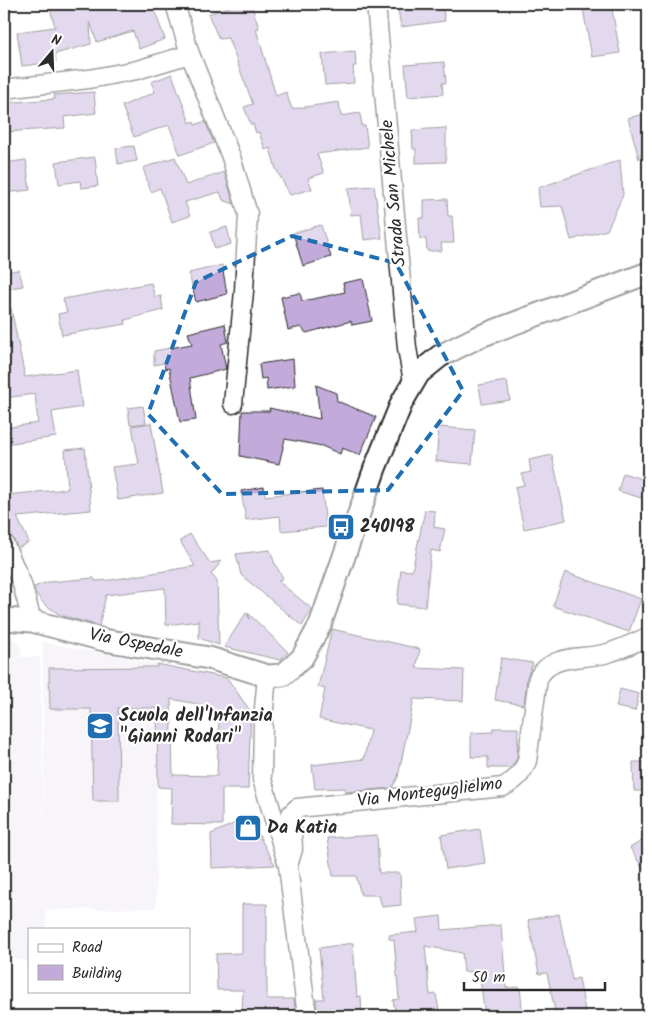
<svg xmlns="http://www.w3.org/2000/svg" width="652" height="1020" font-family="Kalam,sans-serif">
<rect width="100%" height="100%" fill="#fff"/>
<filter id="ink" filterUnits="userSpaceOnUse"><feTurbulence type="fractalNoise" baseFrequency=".02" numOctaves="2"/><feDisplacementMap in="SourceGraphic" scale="10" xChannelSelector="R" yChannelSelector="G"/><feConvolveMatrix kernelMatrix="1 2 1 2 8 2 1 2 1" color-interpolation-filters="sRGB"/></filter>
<g filter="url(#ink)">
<path fill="#ede6f4" d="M7,638L14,639L21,648L20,657H40L44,848L43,642L157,664L156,908L46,910V929H29V961L4,957V640Z"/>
<path fill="#c2abda" stroke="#2b2b2b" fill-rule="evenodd" d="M49,4H119L120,7L130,4H152L165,39L139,49L133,31L97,42L90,22L91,44L55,54L56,62L22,66L17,32L55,27Z
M237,4H251L259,28L256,29L276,96L286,92L292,109L339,102L341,116L360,113L362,126H365L368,147L317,154L324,173L308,178L312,189L290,195L276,169L270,148L265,150L259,132L256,133L253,124L251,125L244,107L253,104L228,38L219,39L208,14Z
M397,4H442L445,21L401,27Z
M582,4H611L620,53L592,57Z
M355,51L356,66H353L354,83L325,85L322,54Z
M444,62L446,83H442L443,94L408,97L405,65Z
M172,74L190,123L194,121L195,125L205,121L214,143L180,155L169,125L134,137L122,106L155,92L151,82Z
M94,92L96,113L64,117L65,128L4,132V103L55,99L54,95Z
M648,113V139L639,159L628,118Z
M446,128V162L416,163V149H413L412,130Z
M134,146L137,161L118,164L116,148Z
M95,157L98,186L81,188L80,181L59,184L56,162Z
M175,157L186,185L224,172L234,204L223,200L220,192L185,202L190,216L172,222L160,188L151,192L143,168Z
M26,160L30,190L4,193V163Z
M620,160L623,195L607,230L571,240L562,206L540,207L538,188Z
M374,186L382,238L364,240L361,214L351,215L348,188Z
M447,199L448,216H452L454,243H441L442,251H427L426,239H420L419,218H424V200Z
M321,225L331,257L303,266L293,233Z
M227,227L231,244L215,249L210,232Z
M222,265L227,294L196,302L189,273Z
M19,270L23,286L4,289V272Z
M363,279L372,321L352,325L351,321L306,333L301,327L288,330L281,297L300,293L302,301L318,298L345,292L343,283Z
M151,283L155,297L161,296L163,310L125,320L126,324L62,335L58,314L67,312L63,299Z
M11,308L25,377L77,370L82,407L52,412L56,437L4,444V428L38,423L35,394L4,398V309Z
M225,324L228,342L221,344L226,369L190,378L196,420L180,422L169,368L165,369L164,363L154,365V351L192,344L188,333Z
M293,359L295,386L267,390L266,378L261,379L259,364Z
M507,381L510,400L482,404L479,385Z
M316,385L336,393L337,401L376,417L360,455L342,448L340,454L322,446L285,439L279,464L240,456L242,411H270L269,408L320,419Z
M143,406L146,423L130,425L128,408Z
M151,423L163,493L118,500L112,467L139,464L132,426Z
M439,427L475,430L472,464L436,461Z
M85,448L91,510L17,517L29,542L18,548L11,535L4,533V527H6L4,491L6,495L68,489L65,450Z
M552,455L566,520L524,529L515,487L524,485L522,474L531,472L529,460Z
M623,473L648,481V500L618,491Z
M264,487L265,496L322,490L326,527L281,531L280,516L246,520L241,491Z
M425,510L435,511L434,527L445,529L440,552L431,550L425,607L397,604L401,570L412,571Z
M190,534L210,563L222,561L211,574L217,581L219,645L199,638V621L166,625L165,588L106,595L99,626L60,615L43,603L35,592L34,587L48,582L94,578L95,581L111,580L195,566L180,541Z
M270,550L275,564L283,578L278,581L312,609L302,626L241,575L236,554Z
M565,572L641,599L629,632L553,606Z
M246,613L250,619L248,613L288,652L280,660L224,647Z
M332,629L420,649L416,668L464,670L463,701L414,699L398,777L392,788L345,792V788L315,789L312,765L364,759L370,730L319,719L325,689L318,687Z
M501,658L533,663L527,677L524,705L495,700Z
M157,664L227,678L251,712L248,789H222V825L171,824L172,788L158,787L157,708H118L119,801H93L91,709H50L49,668L157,667ZM171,699L208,706L219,721L217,776L173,775Z
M620,689L639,694L635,711L616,707Z
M493,728H518L517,758L511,768H488V757H471V733L493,732Z
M633,762H648V791H634Z
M249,817L275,865L212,868L211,834Z
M480,829L485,863L446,869L441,835Z
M377,835L379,873H400L401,905L382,907L379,895H361L356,876H333L327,838Z
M648,837V877L630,848Z
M242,904H267V999H294L296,1016L242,1015L243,990H217L216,954L242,953Z
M559,914L572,980L579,978L586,1016H556L547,973L539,974L528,920Z
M441,916L442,930L501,925L506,988L520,987L523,1016H485L479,971L464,972L462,953L425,946L430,995L436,994L440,1016H396L393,1000L399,999L394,940L389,939V935L418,932L416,919Z
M353,943L357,997L361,996L362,1016H317L316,999H324L319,948Z"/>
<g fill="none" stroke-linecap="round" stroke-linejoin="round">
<g stroke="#2b2b2b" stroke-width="21">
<path id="minor" d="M175,4L190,54L231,157L248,214L244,291L233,404
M376,4L407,348L413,382
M4,89L89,79L137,70L190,54
M4,543L22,584L32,621
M267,676L263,719L262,779L288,866L307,1016
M288,866L293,849L291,814L297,808L503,787C516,780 522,774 527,761L538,678C552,653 584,660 608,653C622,649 635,642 648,637"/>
</g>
<g stroke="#2b2b2b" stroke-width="25">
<path id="tertiary" d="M4,619L32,621L104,640L209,658L267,676L283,675L302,658L320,625L375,468L402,402L419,373L440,356L478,337L648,273"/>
</g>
<use href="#minor" stroke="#fff" stroke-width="18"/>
<use href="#tertiary" stroke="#fff" stroke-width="21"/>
</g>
</g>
<path d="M0 0H652V1020H0ZM292,236L396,263L463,391L388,490L222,494L148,414L196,282Z" fill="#fff" fill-opacity=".55" fill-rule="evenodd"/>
<path fill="none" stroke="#1f6fb2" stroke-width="4" stroke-dasharray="10 6" stroke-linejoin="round" d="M292,236L396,263L463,391L388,490L222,494L148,414L196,282Z"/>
<defs>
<g id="bus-square" transform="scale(1.4375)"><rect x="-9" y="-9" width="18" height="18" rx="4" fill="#1f6fb2" stroke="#fff"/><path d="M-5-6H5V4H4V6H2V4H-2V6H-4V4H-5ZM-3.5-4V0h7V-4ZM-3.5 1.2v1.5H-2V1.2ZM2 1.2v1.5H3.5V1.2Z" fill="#fff"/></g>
<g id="school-square" transform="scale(1.4375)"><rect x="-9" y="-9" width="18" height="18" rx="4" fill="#1f6fb2" stroke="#fff"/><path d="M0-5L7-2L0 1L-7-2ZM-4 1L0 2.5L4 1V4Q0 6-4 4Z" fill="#fff"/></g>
<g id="shop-square" transform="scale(1.4375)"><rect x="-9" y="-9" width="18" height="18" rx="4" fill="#1f6fb2" stroke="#fff"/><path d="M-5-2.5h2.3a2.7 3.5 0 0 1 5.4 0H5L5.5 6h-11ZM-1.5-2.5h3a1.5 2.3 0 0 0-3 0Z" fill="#fff"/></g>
</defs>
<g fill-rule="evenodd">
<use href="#bus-square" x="341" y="527"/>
<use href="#school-square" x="100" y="726"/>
<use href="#shop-square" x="248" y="828"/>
</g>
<g text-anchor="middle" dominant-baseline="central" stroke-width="4.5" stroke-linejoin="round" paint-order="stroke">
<g font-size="18" fill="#2b2b2b" stroke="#fff">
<text transform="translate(394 193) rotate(-95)">Strada San Michele</text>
<text transform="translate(136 644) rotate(11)">Via Ospedale</text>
<text transform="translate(430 793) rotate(-7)">Via Monteguglielmo</text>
</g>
<g font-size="18" font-weight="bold" fill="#2b2b2b" stroke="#fff" text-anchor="start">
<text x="360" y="527">240198</text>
<text x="119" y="716">Scuola dell'Infanzia<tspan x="119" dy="21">"Gianni Rodari"</tspan></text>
<text x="267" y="828">Da Katia</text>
</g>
</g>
<rect width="652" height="1020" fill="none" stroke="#fff" stroke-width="20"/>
<rect x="10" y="10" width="632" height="1000" fill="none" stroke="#2b2b2b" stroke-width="2" filter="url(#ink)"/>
<rect x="28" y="928" width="162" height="65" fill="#ffffff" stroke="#aaaaaa"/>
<rect x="38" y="944" width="25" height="8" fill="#ffffff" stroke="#aaaaaa"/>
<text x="72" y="952" font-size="15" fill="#2b2b2b">Road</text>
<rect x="38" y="965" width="25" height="15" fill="#c2abda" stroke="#aaaaaa"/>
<text x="72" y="978" font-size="15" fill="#2b2b2b">Building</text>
<g transform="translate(52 52) rotate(19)" stroke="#ffffff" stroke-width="4" paint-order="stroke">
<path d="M0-4L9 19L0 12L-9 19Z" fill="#2b2b2b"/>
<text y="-8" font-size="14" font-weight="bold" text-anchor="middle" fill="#2b2b2b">N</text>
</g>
<path d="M464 982v8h141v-8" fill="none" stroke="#2b2b2b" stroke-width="2.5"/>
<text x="472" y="982" font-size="15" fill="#2b2b2b" stroke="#ffffff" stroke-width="4" paint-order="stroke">50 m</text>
</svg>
